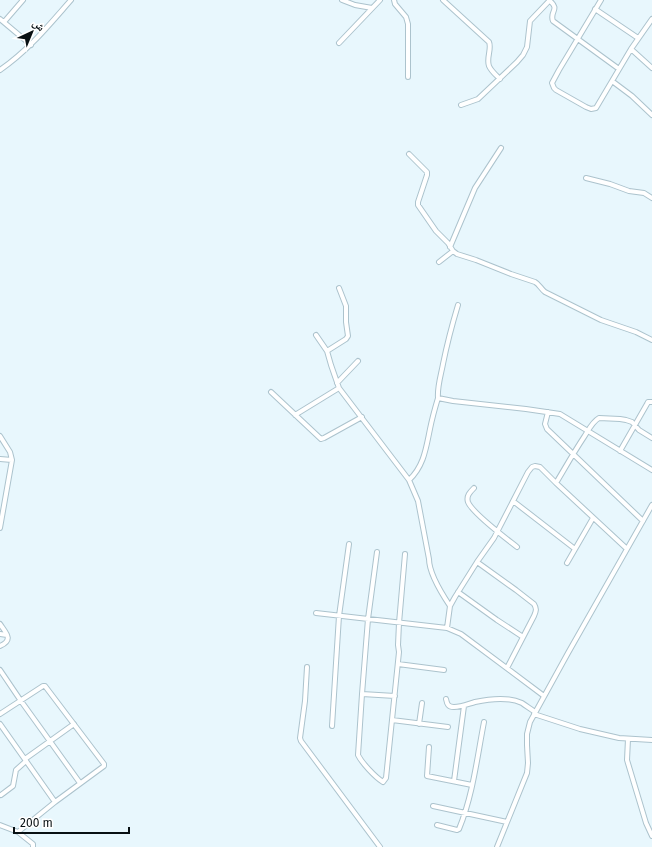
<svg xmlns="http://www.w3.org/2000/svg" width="652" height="847" font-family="'Fira Sans','Noto Naskh Arabic',sans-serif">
<rect width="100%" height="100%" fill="#e8f7fd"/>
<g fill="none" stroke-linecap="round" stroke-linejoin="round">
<g stroke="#acc3cd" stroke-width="6">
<path id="minor" d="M342,0L355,5L372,8
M394,0L395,4L406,17L408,24V77
M443,0L489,42C492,49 486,58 489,66C491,71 496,75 500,79
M549,0C561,10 549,11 553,21L619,69
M601,0L559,70L552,83L554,88L556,90L586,107L591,109L596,108L631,49L652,19
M595,9L638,38
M0,19L31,45
M4,22L23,0
M339,43L380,0
M631,49L652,68
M0,70C28,51 49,25 71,0
M612,81L632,96L652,115
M461,105L478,99L517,62L523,55L527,47L530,21L550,0
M409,154L427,172V175L418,202V205L436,231L448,243L453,251L457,254L476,260L511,274L535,282C539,284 541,289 545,292L601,320L636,332L652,340
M586,178L610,184L629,191L644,193L652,198
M450,247L475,188L501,148
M439,262L453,251
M458,305C452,325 447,344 443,364C441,375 437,387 438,398L453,401L526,409L560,414L652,470
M316,335L327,351L331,365L339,388L409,480L418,501L429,559C429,573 442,594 450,606
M327,351L346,339L348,336L346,322V306L339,288
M337,383L358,361
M271,392L321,439L324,438L362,417
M548,412L545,424L547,429L643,521
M295,415L339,388
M0,436L10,452L12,460L0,528
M620,451L647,404L648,402H652
M0,459L12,460
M409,480C424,466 426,448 430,429C432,419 435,408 438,398
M556,483C565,468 574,452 584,437C588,431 592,422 599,418L620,419L626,420L632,422L639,430L652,438
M474,488C470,492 466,496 468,502C472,513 507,539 517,547
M513,501L575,549
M377,552L368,619L362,694L358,755C362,763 375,777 383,782L386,778L399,652L398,645L399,623L405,554
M477,562L516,590L534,604C537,609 536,611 534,616L507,668
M567,563L593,518
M458,592L497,620L523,637
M316,613L447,628L461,634L544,696
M0,624C6,633 14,640 0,646
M447,628L450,606L455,597L477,562L494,538L528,472L532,467L535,466L540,467L556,483L627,549
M0,634L7,635
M398,664L444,670
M307,667L305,701L300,738L301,741L380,847
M0,670L21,701L80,783
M362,694L395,696
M446,699C447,704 448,707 454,707C461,707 468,704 475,702C489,699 509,697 522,703C526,706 531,709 535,712
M0,714L43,686H45L104,764V766L55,802L18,832L0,825
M534,714L580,729L619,738L652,740
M392,720L448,727
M0,724L55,802
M419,724L422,703
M332,726L339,616L349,544
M628,739L627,760L646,823L652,836
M429,747L427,776L472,785
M25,759L74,724
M454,781L464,706
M1,795L13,786L16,770L26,761
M433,806L507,822
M437,825L457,830L459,829C473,795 477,758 484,722
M18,832L33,844V847
M497,847L527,773L528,763L527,745V734L530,722L568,653L652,505"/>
</g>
<use href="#minor" stroke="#fff" stroke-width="4"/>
</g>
<g transform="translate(32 32) rotate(44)" stroke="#ffffff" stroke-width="3" paint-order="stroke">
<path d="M0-3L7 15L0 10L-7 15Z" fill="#081013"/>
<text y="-6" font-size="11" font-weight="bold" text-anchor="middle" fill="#081013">ش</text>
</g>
<path d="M14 827v6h115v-6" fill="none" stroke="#081013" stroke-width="2"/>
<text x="20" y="827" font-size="12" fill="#081013" stroke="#ffffff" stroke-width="3" paint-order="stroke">200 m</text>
</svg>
